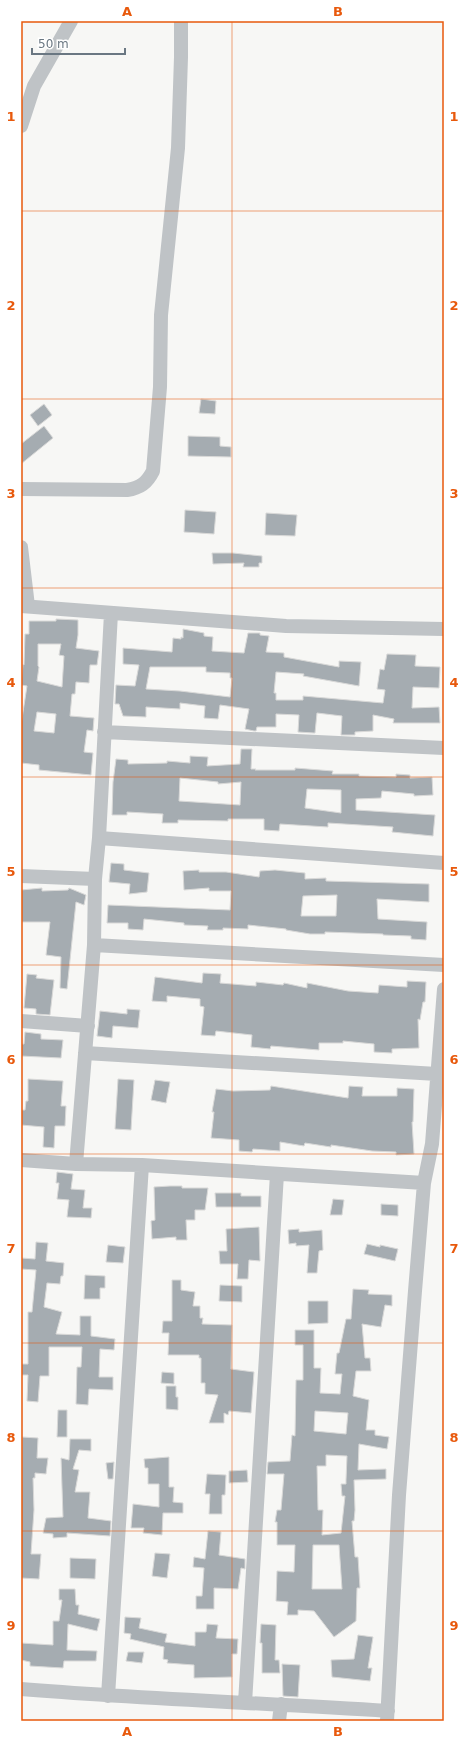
<svg xmlns="http://www.w3.org/2000/svg" width="465" height="1742" font-family="'DejaVu Sans',sans-serif">
<rect width="100%" height="100%" fill="#f7f7f5"/>
<path fill="#a5acb1" stroke="#d9d9d8" fill-rule="evenodd" d="M201,399L216,401L215,414L199,413Z
M44,404L52,415L38,426L30,415Z
M44,426L53,438L21,464V444Z
M188,436L220,437V446L231,447V457L188,456Z
M185,510L216,512L214,534L184,532Z
M266,513L297,515L295,536L265,535Z
M212,553H233L262,556V563H259V567H243L244,563L213,564Z
M56,619L78,620V635L76,648L99,651L97,665H90L89,683L76,682L75,694H72L70,716L94,718L93,731L87,730L84,752L93,753L91,775L39,770V765L21,763V725L27,686L21,685L23,664L24,665L25,634H29V621H56ZM38,644H61L59,655L64,656L62,687L37,681L39,667L38,666ZM37,712L56,714L54,733L34,731Z
M183,629L204,633V636L213,637L212,651L244,653L248,633H260V635L269,636L266,652L284,653V657L339,667V661L361,662L359,686L303,676L304,674L276,672L274,693H276V700H303V696L383,703L385,690L377,689L380,669L384,670L387,654L416,655L415,666L440,667L439,688L413,687L412,708L439,707L440,723H393L394,719L373,715V731L355,732V735H341L342,716L317,713L315,733H314L298,732L299,715L276,714V727H257L256,731H254L245,729L249,709L220,705L218,719L204,718L205,706L180,703V709L146,707V717L123,716L119,704H115L116,685L135,686L139,665L123,664V648L172,652L173,638L181,639V637L183,638ZM150,667H206V672L230,673V678H232L230,697L180,691L146,689Z
M241,749H252L251,769H256L255,770H295V768L333,771L332,774H359V776L396,777V774L410,775V778L432,777L433,795L414,796V794L382,791L381,798L356,799V810L435,815L433,836L392,832L393,827L328,823V827L280,824L279,831L264,830V819H228V821L178,820V823H162L163,814L127,812V815H112L113,782L116,759L128,760V764L167,763V761L190,763V756L208,757L207,766L240,764ZM180,778L218,782V784L241,782L240,805L179,801ZM307,789L341,790V813L305,808Z
M111,863L124,864V870L149,873L147,892L129,894L130,884L109,882Z
M199,870V872H226L259,877L260,871L275,870L305,873V879L326,878V881L429,884V902L377,899L378,919L427,922L426,940L411,939V936L383,935V934L325,932V934H310L286,930V929L248,925V929L223,928V930H207L208,926L184,925V923L144,919L143,930L128,929V923H107L108,905L230,910L231,891H209V888L184,890L183,871ZM337,895L336,916H301L303,896Z
M42,888V891L68,890L69,888L86,895L84,905L76,902L67,989L60,988L61,957L46,955L50,922H21V890Z
M203,973L221,974L220,983L256,986V982L283,985L284,983L307,988V983L348,991L378,993L379,985L407,987V981L426,982L425,1002H423L420,1020L418,1019L419,1048L392,1049V1053L374,1052V1044L343,1041V1043H319V1050L271,1046L270,1049L251,1047L252,1035L216,1031L215,1036L201,1035L204,1007L200,1006V999L167,996V1002L152,1001L155,977L202,983Z
M27,974L37,975L36,978L54,980L50,1015L36,1014V1009L24,1008Z
M127,1009L140,1010L138,1028L113,1026L112,1038L97,1036L100,1011L127,1014Z
M25,1032L41,1034V1039L63,1040L61,1058L21,1056V1044H24Z
M28,1079L63,1081L61,1106H66L65,1126H55L54,1148L43,1147L44,1127L21,1125V1110H25L26,1101H28Z
M118,1079L134,1080L131,1130L115,1129Z
M155,1080L170,1082L166,1103L151,1100Z
M271,1086L348,1098L349,1086L363,1087L362,1096H397V1088L414,1089L413,1122H412L414,1154L396,1155V1152L372,1151L331,1145V1147L305,1143L304,1146L280,1142V1151L253,1149L252,1152L239,1151V1140L211,1138L214,1112H212L216,1089L233,1091L270,1090Z
M57,1172L73,1174L71,1189L85,1190L83,1208H92L91,1218L67,1217L69,1200L57,1199L59,1183H56Z
M170,1186H182V1188H208L205,1210H195V1220H186L187,1240H176V1237L152,1239L151,1221L155,1220L154,1187Z
M215,1193H241V1196H261V1207H216Z
M333,1199L344,1200L342,1215H330Z
M381,1204L398,1205V1216L381,1215Z
M259,1227L260,1261L249,1260L248,1279H237L238,1264H220L219,1251H227L226,1229Z
M299,1229V1232L322,1230L323,1250L319,1251L317,1273H307L309,1245L296,1246V1243L289,1244L288,1230Z
M36,1242L48,1243L46,1261L64,1263L63,1276H61L60,1284L47,1283L44,1307L62,1312L56,1334L80,1335V1316H91V1336L115,1339L114,1350L100,1349L99,1377H113V1390L89,1389L88,1405L76,1404L77,1367H81L82,1347H49V1376H40L38,1402L27,1401L28,1375H21V1364H28V1312H32L36,1270L21,1269V1258L35,1259Z
M367,1244L380,1247V1245L398,1249L395,1261L364,1254Z
M108,1245L125,1247L123,1263L106,1262Z
M85,1275L105,1276V1288H100V1299H84Z
M172,1280H181V1290L195,1292L193,1306H200V1318H203L202,1324L232,1325L231,1369L254,1372L251,1413L229,1411L228,1415L224,1413V1423H209L218,1395L205,1394V1383H201V1358H199V1355H168L169,1333H162L163,1321H172Z
M220,1285L242,1286V1302L219,1301Z
M353,1289L369,1290L368,1294L392,1295V1306L385,1305L381,1327L362,1324L365,1358H370L371,1371H356L353,1396L369,1400L366,1430H375V1435L389,1437L387,1449L359,1444L358,1470L386,1469V1479L354,1480L355,1510L354,1521H352L355,1557H358L360,1588H357L356,1621L334,1637L314,1611L298,1610V1615H287L288,1602L276,1601L277,1571L294,1572L295,1545H277V1522H275L277,1510H281L284,1474H267L268,1462L290,1461L292,1435L295,1436L296,1380H303V1345H295V1330H314V1368H321L320,1393L340,1394L342,1374H335L337,1353H339L346,1319H351ZM315,1411L348,1413L346,1434L314,1431ZM326,1455L347,1456L346,1480V1484H341L342,1496H345L341,1533L322,1535L323,1510H318L317,1466H326ZM313,1545H339L342,1589H312Z
M308,1301H328V1323L308,1324Z
M162,1372L174,1373V1384L161,1383Z
M166,1386H176V1397H178V1410L166,1409Z
M58,1410H67V1437H57Z
M22,1437L38,1438L37,1458H48L46,1474L35,1473V1478H33L34,1510L31,1554H41L39,1579L21,1578Z
M70,1439H91V1451L79,1450L73,1469L79,1470L75,1492H90L88,1518L111,1521L110,1536L67,1533V1537L53,1538V1534L43,1533L46,1518L63,1517L61,1458L69,1460Z
M169,1457V1487H174L173,1502L183,1503V1513H163L162,1535L143,1533L144,1528H131L133,1504L159,1507V1484H148V1468H145L144,1459Z
M114,1462L113,1479H108L106,1463Z
M247,1470L248,1482L229,1483V1471Z
M207,1474L226,1475L225,1495H222V1514H209L210,1494H205Z
M208,1531L221,1532L219,1555L245,1559V1569L241,1568L238,1589L214,1588V1609H196V1596H202L204,1568L193,1567L194,1557L205,1559Z
M155,1553L170,1554L167,1578L152,1576Z
M70,1558L96,1559L95,1579L70,1578Z
M59,1589H75L76,1605H79L78,1614L100,1619L97,1631L68,1624L67,1650L97,1651L96,1661H64L63,1668L30,1666V1662L21,1660V1643L53,1645V1621H59L62,1600H59Z
M125,1617L141,1618L139,1628L167,1634L165,1642L195,1646V1632H206L207,1624L218,1625L216,1638L238,1639L237,1654H232V1677L194,1678V1665L167,1663L168,1660L163,1659L164,1647L130,1639L131,1634L124,1633Z
M261,1624L276,1625L275,1660H279L280,1673H262V1643H260Z
M358,1635L373,1637L368,1668H372L370,1681L332,1677L331,1660L354,1659Z
M128,1652H144L142,1663L126,1661Z
M282,1664L300,1665L298,1697L283,1696Z"/>
<g fill="none" stroke-linecap="round" stroke-linejoin="round">
<path stroke="#bfc3c6" stroke-width="14" d="M21,126L34,86L71,21
M21,489L127,490C140,488 147,483 153,471L160,387L161,315L178,148L181,57V21
M21,547L28,606
M21,606L286,626L444,629
M104,732L444,748
M99,838L444,863
M21,876L95,879
M94,945L444,965
M21,1021L88,1026
M85,1053L437,1074
M21,1160L76,1164L142,1165L424,1183
M76,1164L94,945L95,879L99,838L111,613
M21,1689C143,1699 266,1703 388,1711
M108,1696L142,1165
M245,1703L277,1174
M279,1721L281,1704
M387,1721L399,1495L415,1291L424,1183L432,1144L444,989"/>
</g>
<path fill="none" stroke="#e8590c" stroke-width="1" stroke-opacity="0.55" d="M232,21V1721M21,211H444M21,399H444M21,588H444M21,777H444M21,965H444M21,1154H444M21,1343H444M21,1531H444"/>
<rect width="465" height="1742" fill="none" stroke="#ffffff" stroke-width="44"/>
<path d="M32 48v6h93v-6" fill="none" stroke="#6a7782" stroke-width="2"/>
<text x="38" y="48" font-size="12" fill="#6a7782" stroke="#ffffff" stroke-width="3" paint-order="stroke">50 m</text>
<rect x="22" y="22" width="421" height="1698" fill="none" stroke="#e8590c" stroke-width="1.5"/>
<g font-size="13" text-anchor="middle" font-weight="bold" fill="#e8590c">
<text x="127" y="16">A</text>
<text x="338" y="16">B</text>
<text x="11" y="121">1</text>
<text x="454" y="121">1</text>
<text x="11" y="310">2</text>
<text x="454" y="310">2</text>
<text x="11" y="498">3</text>
<text x="454" y="498">3</text>
<text x="11" y="687">4</text>
<text x="454" y="687">4</text>
<text x="11" y="876">5</text>
<text x="454" y="876">5</text>
<text x="11" y="1064">6</text>
<text x="454" y="1064">6</text>
<text x="11" y="1253">7</text>
<text x="454" y="1253">7</text>
<text x="11" y="1442">8</text>
<text x="454" y="1442">8</text>
<text x="11" y="1630">9</text>
<text x="454" y="1630">9</text>
<text x="127" y="1736">A</text>
<text x="338" y="1736">B</text>
</g>
</svg>
